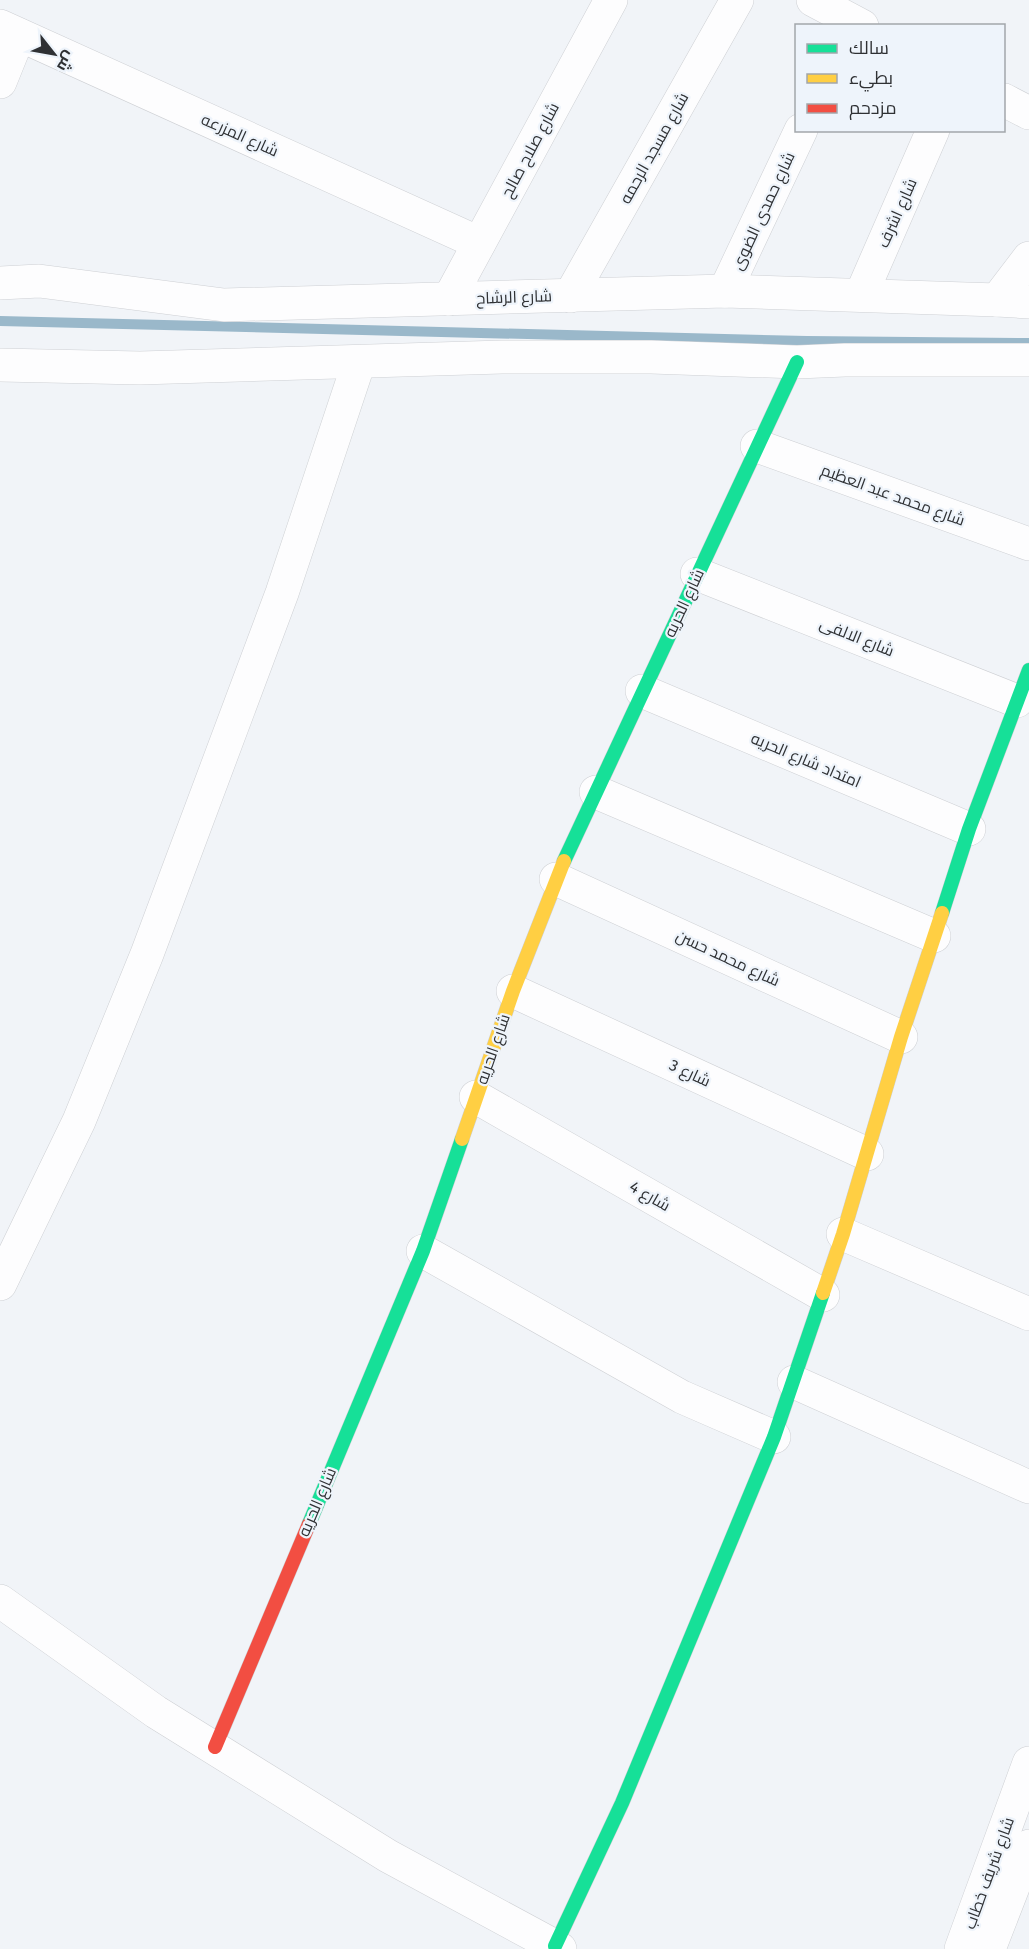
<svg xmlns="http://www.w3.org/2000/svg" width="1029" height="1949" viewBox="0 0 1029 1949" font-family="'Fira Sans',Cairo,sans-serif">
	<rect width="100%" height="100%" fill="#f1f4f8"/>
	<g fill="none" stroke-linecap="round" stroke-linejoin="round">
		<polyline stroke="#9ab8ca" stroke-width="10" points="0,321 807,341 1029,343"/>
		<defs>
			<g id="street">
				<polyline points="813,0 862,26"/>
				<polyline points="0,26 479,243"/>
				<polyline points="0,82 19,35"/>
				<polyline points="1004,100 1029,113"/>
				<polyline points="0,283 39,281 224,305 725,291 997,300 1029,302"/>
				<polyline points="725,291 801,130"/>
				<polyline points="861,295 933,130"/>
				<polyline points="570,296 737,0"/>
				<polyline points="449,299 611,0"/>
				<polyline points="997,300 1029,258"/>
				<polyline points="0,365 140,368 502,357 651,357 797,362 845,360 1029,360"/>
				<polyline points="757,446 1029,544"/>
				<polyline points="697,574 1017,701"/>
				<polyline points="642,691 969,829"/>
				<polyline points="596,792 934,936"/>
				<polyline points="556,879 901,1037"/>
				<polyline points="513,991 867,1154"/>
				<polyline points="476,1097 823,1295"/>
				<polyline points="843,1234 1029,1314"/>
				<polyline points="423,1251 682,1397 774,1437"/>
				<polyline points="0,1284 79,1121 147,954 282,593 359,362"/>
				<polyline points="794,1382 1029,1487"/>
				<polyline points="0,1601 156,1712 388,1856 560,1949"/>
				<polyline points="961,1949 1029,1763"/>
				<polyline points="989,1949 1029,1846"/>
			</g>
			<g id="fast">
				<polyline points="564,861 797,362"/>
				<polyline points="942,913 969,829 1029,670"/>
				<polyline points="309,1524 423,1251 462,1139"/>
				<polyline points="555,1946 622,1803 774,1437 823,1293"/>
			</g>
			<g id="slow">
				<polyline points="462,1139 513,991 564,861"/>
				<polyline points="823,1293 843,1234 901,1037 942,913"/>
			</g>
			<polyline id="jam" points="215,1747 309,1524"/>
		</defs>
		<use href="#street" stroke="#ced0d4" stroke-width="34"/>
		<use href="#fast" stroke="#ced0d4" stroke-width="15"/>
		<use href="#slow" stroke="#ced0d4" stroke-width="15"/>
		<use href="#jam" stroke="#ced0d4" stroke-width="15"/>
		<use href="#street" stroke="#fdfdfe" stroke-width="33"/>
		<use href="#fast" stroke="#16e098" stroke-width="14"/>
		<use href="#slow" stroke="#ffcf43" stroke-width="14"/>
		<use href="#jam" stroke="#f24e42" stroke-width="14"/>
	</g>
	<g text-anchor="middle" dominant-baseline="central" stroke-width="4.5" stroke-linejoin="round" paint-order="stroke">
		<g font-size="16" fill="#2f3134" stroke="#eef4fb">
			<text transform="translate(240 135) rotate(24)">شارع المزرعه</text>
			<text transform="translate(654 148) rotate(-61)">شارع مسجد الرحمه</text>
			<text transform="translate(530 150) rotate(-62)">شارع صلاح صالح</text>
			<text transform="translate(763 211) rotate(-65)">شارع حمدى الضوى</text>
			<text transform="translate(897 213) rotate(-66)">شارع اشرف</text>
			<text transform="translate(514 297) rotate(-2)">شارع الرشاح</text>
			<text transform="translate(893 495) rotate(20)">شارع محمد عبد العظيم</text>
			<text transform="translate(684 603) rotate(-65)">شارع الحريه</text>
			<text transform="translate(857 637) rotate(22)">شارع الالفى</text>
			<text transform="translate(806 760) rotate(23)">امتداد شارع الحريه</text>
			<text transform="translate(728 958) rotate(25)">شارع محمد حسن</text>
			<text transform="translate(493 1049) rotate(-71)">شارع الحريه</text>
			<text transform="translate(690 1073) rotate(25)">شارع 3</text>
			<text transform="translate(650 1196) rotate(30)">شارع 4</text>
			<text transform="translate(317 1502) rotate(-67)">شارع الحريه</text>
			<text transform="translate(989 1873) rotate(-70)">شارع شريف خطاب</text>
		</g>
	</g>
	<rect x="795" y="24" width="210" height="108" fill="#eef4fb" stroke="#a2a6ab" stroke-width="1.5"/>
	<rect x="807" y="44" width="30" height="9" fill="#16e098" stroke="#a2a6ab" stroke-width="1.5"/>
	<text x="849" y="54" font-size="18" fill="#2f3134">سالك</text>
	<rect x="807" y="74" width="30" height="9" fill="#ffcf43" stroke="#a2a6ab" stroke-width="1.5"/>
	<text x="849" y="84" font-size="18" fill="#2f3134">بطيء</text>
	<rect x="807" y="104" width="30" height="9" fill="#f24e42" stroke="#a2a6ab" stroke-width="1.5"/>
	<text x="849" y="114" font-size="18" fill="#2f3134">مزدحم</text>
	<g transform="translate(54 54) rotate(121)" stroke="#eef4fb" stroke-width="4.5" paint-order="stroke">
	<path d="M0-4.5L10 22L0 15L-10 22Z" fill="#2f3134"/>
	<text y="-9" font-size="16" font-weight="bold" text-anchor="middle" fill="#2f3134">ش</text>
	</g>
</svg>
